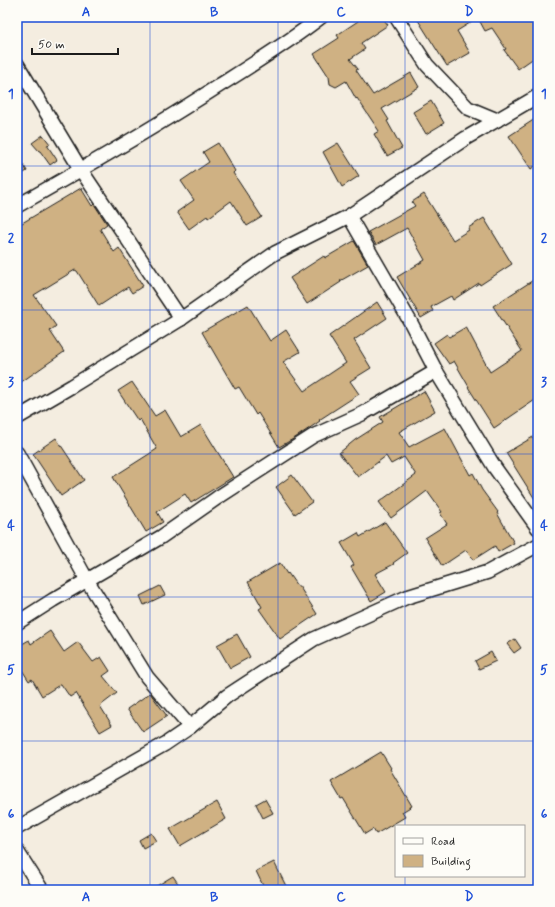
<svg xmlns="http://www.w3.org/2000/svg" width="555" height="907" viewBox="0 0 555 907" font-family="Mynerve,sans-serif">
	<rect width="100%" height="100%" fill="#f4ede0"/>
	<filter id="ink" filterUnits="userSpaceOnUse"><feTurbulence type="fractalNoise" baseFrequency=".025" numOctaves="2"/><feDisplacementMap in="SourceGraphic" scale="8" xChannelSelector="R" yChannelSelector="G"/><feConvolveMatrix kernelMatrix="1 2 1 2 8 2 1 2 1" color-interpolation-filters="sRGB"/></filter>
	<g filter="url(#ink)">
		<g fill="#cfb183" stroke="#1c1c1c">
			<polygon points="356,17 382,17 388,25 361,43 365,49 350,59 358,69 356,70 373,95 411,73 419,87 382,109 389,120 387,121 402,148 387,156 374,134 379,131 357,98 356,99 346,81 336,87 330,84 329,77 314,54 339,38 337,35 358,21"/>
			<polygon points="416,17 538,17 538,55 518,69 504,50 506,49 492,28 485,31 478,18 457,31 470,53 447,66"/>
			<polygon points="431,101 444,123 426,134 413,112"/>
			<polygon points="538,117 538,164 531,169 509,136"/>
			<polygon points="43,135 50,144 47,145 57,160 50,165 40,151 39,151 32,143"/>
			<polygon points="218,143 235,171 233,173 262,217 247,226 231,201 208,218 207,216 189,229 177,212 194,200 181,181 209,162 203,152"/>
			<polygon points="338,143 359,176 342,187 323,152"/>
			<polygon points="17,154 27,171 17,177"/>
			<polygon points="81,188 92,206 94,204 107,224 100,229 114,252 119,248 143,286 132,293 128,287 99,306 77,271 75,270 34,295 56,326 50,331 64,352 17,385 17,226"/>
			<polygon points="424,194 453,240 469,230 468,228 484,218 512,264 480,285 479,283 453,300 451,296 431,307 433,311 421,318 397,277 425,260 407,228 376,245 368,232 415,206 412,202"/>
			<polygon points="354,241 368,265 340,281 341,282 307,304 290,278 324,256 325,258"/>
			<polygon points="538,277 538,398 494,428 468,387 469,387 454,361 449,364 434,343 447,334 449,337 466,327 490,372 522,351 493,306"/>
			<polygon points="377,302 387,318 354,340 371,368 350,381 359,394 319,420 320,421 295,438 279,447 258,413 256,415 239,387 235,389 202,332 248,305 270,341 286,330 300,352 283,362 304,391 346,363 329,336"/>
			<polygon points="132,382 155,416 165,410 181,437 201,425 233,477 191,503 185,494 157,512 163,522 146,532 113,477 157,449 140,419 138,421 118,391"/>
			<polygon points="424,391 435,411 399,432 409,447 445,428 470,475 473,473 482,490 498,512 497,513 514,543 498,552 495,546 473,560 466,550 442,566 425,538 447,524 440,513 442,512 427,491 391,518 379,502 416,475 404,457 391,464 386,456 358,477 339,453 355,440 383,422 380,417"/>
			<polygon points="538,434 538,504 506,453"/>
			<polygon points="56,438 84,480 61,496 33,454"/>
			<polygon points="292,475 312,502 295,514 276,487"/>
			<polygon points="385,522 407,553 393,563 394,564 375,574 386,592 371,601 351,567 354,565 341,543 358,533 360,537"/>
			<polygon points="280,563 287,574 288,573 297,586 299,586 317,614 280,639 259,609 262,607 248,582"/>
			<polygon points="160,586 165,595 144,605 140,596"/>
			<polygon points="50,631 64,652 78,642 93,662 101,657 110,671 103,676 117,693 100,706 112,725 100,732 76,693 70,697 61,684 42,696 32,679 29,681 17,662 17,647 29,640 31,644"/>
			<polygon points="237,634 250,657 230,668 217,645"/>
			<polygon points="515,639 521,648 514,653 507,644"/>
			<polygon points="491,652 496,661 479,669 475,661"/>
			<polygon points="150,693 167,716 143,732 127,709"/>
			<polygon points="381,752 391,768 390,769 412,806 402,812 405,817 376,834 373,829 365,834 343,798 341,799 331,782"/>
			<polygon points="265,799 273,813 263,818 256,804"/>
			<polygon points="217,802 226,819 180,846 170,829"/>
			<polygon points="151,833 156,841 143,848 139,840"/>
			<polygon points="274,862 288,890 265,890 256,871"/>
			<polygon points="173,876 179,885 171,890 150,890"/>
		</g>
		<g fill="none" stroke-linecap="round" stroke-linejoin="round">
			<defs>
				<g id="street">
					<polyline points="396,17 427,65 468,108 497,120"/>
					<polyline points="17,64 81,170 181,319"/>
					<path d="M17 206C86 167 154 128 220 85 255 63 289 42 321 17"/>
					<polyline points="349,216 411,323 436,371 495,468 538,528"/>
					<polyline points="17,418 72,386 181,319 275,253 349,216 466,138 538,96"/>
					<polyline points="17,453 87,580 147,677 190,727"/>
					<polyline points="17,623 53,600 161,537 217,498 313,436 362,414 436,371"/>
					<polyline points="17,828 165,744 190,727 227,696 314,639 407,597 488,572 538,545"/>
					<polyline points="17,851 42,890"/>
				</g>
			</defs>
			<use href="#street" stroke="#1c1c1c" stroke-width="16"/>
			<use href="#street" stroke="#fdfcf7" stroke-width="13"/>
		</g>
	</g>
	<path fill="none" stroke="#1d4ed8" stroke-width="1" stroke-opacity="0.55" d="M150 17V890M278 17V890M405 17V826M17 166H538M17 310H538M17 454H538M17 597H538M17 741H538M405 876V890"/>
	<rect width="555" height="907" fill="none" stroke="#fdfcf7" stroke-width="44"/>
	<rect x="395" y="825" width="130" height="52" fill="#fdfcf7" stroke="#a3a29f"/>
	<rect x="403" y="838" width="20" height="6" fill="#fdfcf7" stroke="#a3a29f"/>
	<text x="431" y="845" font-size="12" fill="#1c1c1c">Road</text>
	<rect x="403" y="855" width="20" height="12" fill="#cfb183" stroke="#a3a29f"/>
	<text x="431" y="865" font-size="12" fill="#1c1c1c">Building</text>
	<path d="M32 48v6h86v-6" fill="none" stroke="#1c1c1c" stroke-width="2"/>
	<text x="38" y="48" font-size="12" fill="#1c1c1c" stroke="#fdfcf7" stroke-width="3" paint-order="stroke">50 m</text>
	<rect x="22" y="22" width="511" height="863" fill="none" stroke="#1d4ed8" stroke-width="1.5"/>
	<g font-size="13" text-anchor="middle" font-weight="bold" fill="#1d4ed8">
		<text x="86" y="16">A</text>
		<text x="214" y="16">B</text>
		<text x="341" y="16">C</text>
		<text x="469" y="16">D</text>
		<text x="11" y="98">1</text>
		<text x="544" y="98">1</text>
		<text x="11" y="242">2</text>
		<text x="544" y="242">2</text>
		<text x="11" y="386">3</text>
		<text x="544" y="386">3</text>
		<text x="11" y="530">4</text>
		<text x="544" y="530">4</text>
		<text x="11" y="674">5</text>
		<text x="544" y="674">5</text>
		<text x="11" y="818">6</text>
		<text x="544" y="818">6</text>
		<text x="86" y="901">A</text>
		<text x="214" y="901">B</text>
		<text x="341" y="901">C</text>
		<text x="469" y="901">D</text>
	</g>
</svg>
